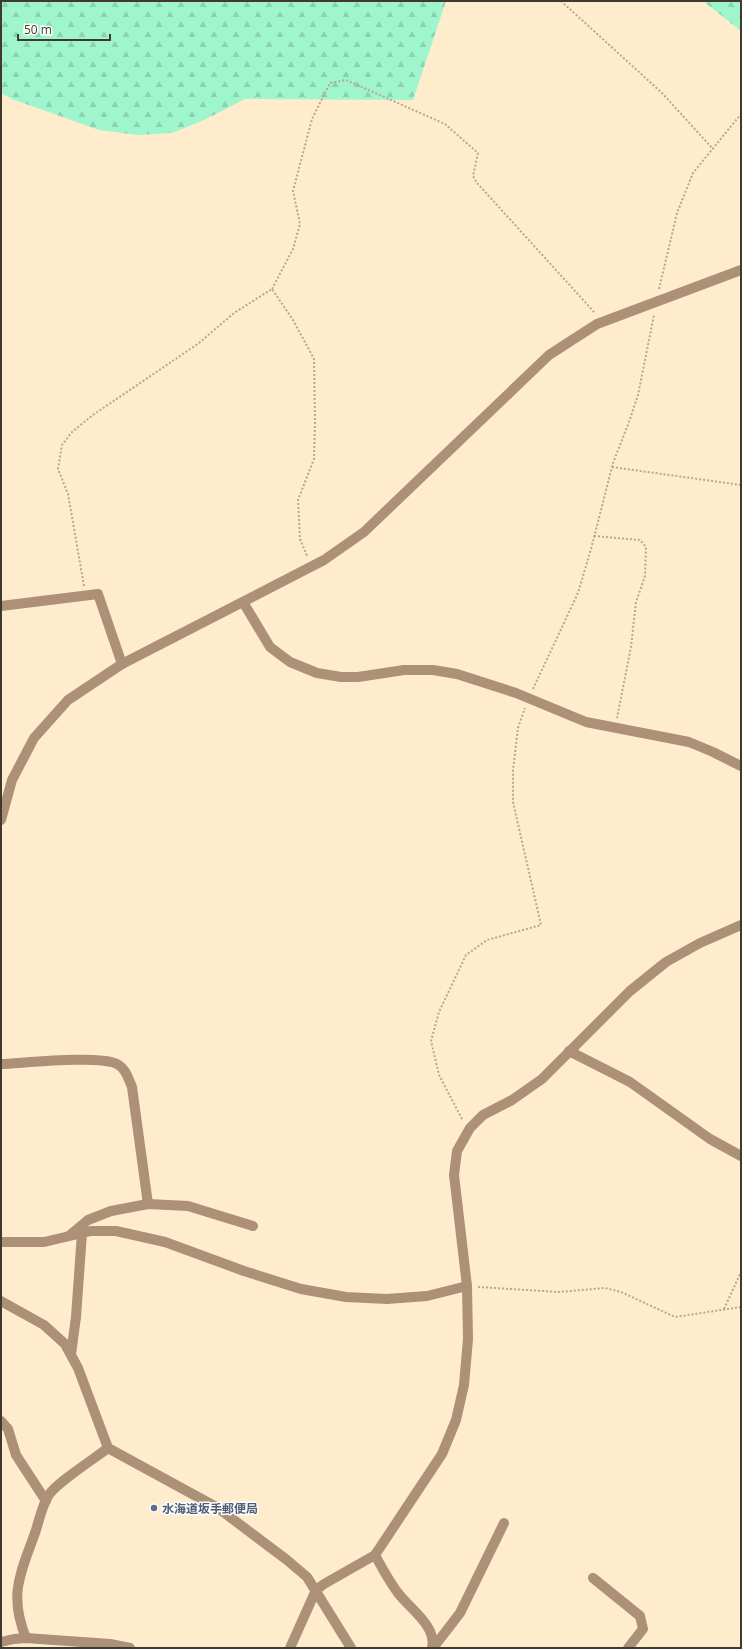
<svg xmlns="http://www.w3.org/2000/svg" width="742" height="1649" viewBox="0 0 742 1649" font-family="'Open Sans','Noto Sans JP',sans-serif">
	<defs>
		<pattern id="forest-firs" width="22" height="20" patternUnits="userSpaceOnUse"><rect width="22" height="20" fill="#9ff5cc"/><path d="M5 1l3.5 6h-7zM16 11l3.5 6h-7z" fill="#8ad3b0"/></pattern>
	</defs>
	<rect width="100%" height="100%" fill="#feeccd"/>
	<g fill="url(#forest-firs)">
		<polygon points="1,1 446,1 413,100 245,99 204,120 172,133 138,135 99,130 12,99 1,93"/>
		<polygon points="703,1 741,1 741,31"/>
	</g>
	<g fill="none" stroke-linecap="round" stroke-linejoin="round">
		<g stroke="#b6a890" stroke-width="2" stroke-dasharray="2 2" stroke-linecap="butt">
			<polyline points="561,1 662,93 713,149"/>
			<polyline points="272,289 293,249 300,224 293,191 312,119 330,83 346,80 445,124 478,153 473,176 477,183 595,313"/>
			<polyline points="659,289 677,213 693,173 741,114"/>
			<polyline points="612,467 741,485"/>
			<polyline points="594,536 640,540 646,547 645,576 636,602 631,647 617,718"/>
			<polyline points="84,586 68,494 58,469 62,445 72,432 93,415 199,343 234,313 272,289 293,320 314,359 315,421 314,459 298,500 300,539 307,556"/>
			<polyline points="533,689 578,593 591,549 613,463 629,422 638,395 654,315"/>
			<polyline points="462,1119 439,1075 431,1041 439,1012 466,955 487,940 541,925 513,802 513,770 518,728 525,708"/>
			<polyline points="478,1287 559,1292 605,1288 621,1292 675,1317 741,1307"/>
			<polyline points="724,1309 741,1272"/>
		</g>
		<g stroke="#ac9078" stroke-width="10">
			<polyline points="243,602 270,647 290,662 317,673 341,677 358,677 404,670 433,670 457,674 516,693 586,722 689,742 713,752 741,766"/>
			<polyline points="1,606 98,594 122,664"/>
			<polyline points="1,820 12,780 34,738 68,700 122,664 324,560 364,532 549,355 597,324 741,270"/>
			<polyline points="569,1051 630,1082 710,1139 741,1156"/>
			<path d="M1 1064C25 1063 99 1055 117 1064 126 1069 128 1078 132 1087L148 1204"/>
			<polyline points="70,1235 88,1220 111,1211 148,1204 188,1206 253,1226"/>
			<polyline points="1,1242 44,1242 91,1231 116,1231 165,1242 244,1271 301,1289 346,1297 387,1299 427,1296 467,1286"/>
			<polyline points="1,1301 44,1325 65,1344 78,1368 108,1448 218,1508 287,1560 307,1577 351,1648"/>
			<polyline points="71,1354 76,1317 82,1233"/>
			<polyline points="1,1421 8,1429 16,1455 46,1501"/>
			<path d="M375 1555C382 1568 389 1581 398 1593 410 1609 437 1626 432 1648"/>
			<polyline points="593,1578 640,1616 643,1629 628,1648"/>
			<path d="M26 1638C8 1593 21 1573 36 1530 39 1520 43 1504 48 1496 56 1483 94 1459 108 1448"/>
			<polyline points="1,1642 14,1639 26,1638 110,1644 130,1648"/>
			<polyline points="290,1648 316,1590 324,1584 375,1555 442,1454 456,1420 464,1385 468,1339 467,1286 454,1175 457,1151 470,1128 483,1115 512,1100 542,1079 630,991 666,962 700,943 741,925"/>
			<polyline points="433,1648 460,1613 504,1523"/>
		</g>
	</g>
	<circle fill="#5c6f8a" stroke="#fff" stroke-width="1.5" cx="154" cy="1508" r="4"/>
	<g text-anchor="middle" dominant-baseline="central" stroke-width="3" stroke-linejoin="round" paint-order="stroke">
		<g font-size="12" font-weight="bold" fill="#4e5e75" stroke="#fff" text-anchor="start">
			<text x="162" y="1508">水海道坂手郵便局</text>
		</g>
	</g>
	<rect width="742" height="1649" fill="none" stroke="#40392d" stroke-width="4"/>
	<path d="M18 34v6h92v-6" fill="none" stroke="#40392d" stroke-width="2"/>
	<text x="24" y="34" font-size="12" fill="#40392d" stroke="#ffffff" stroke-width="3" paint-order="stroke">50 m</text>
</svg>
